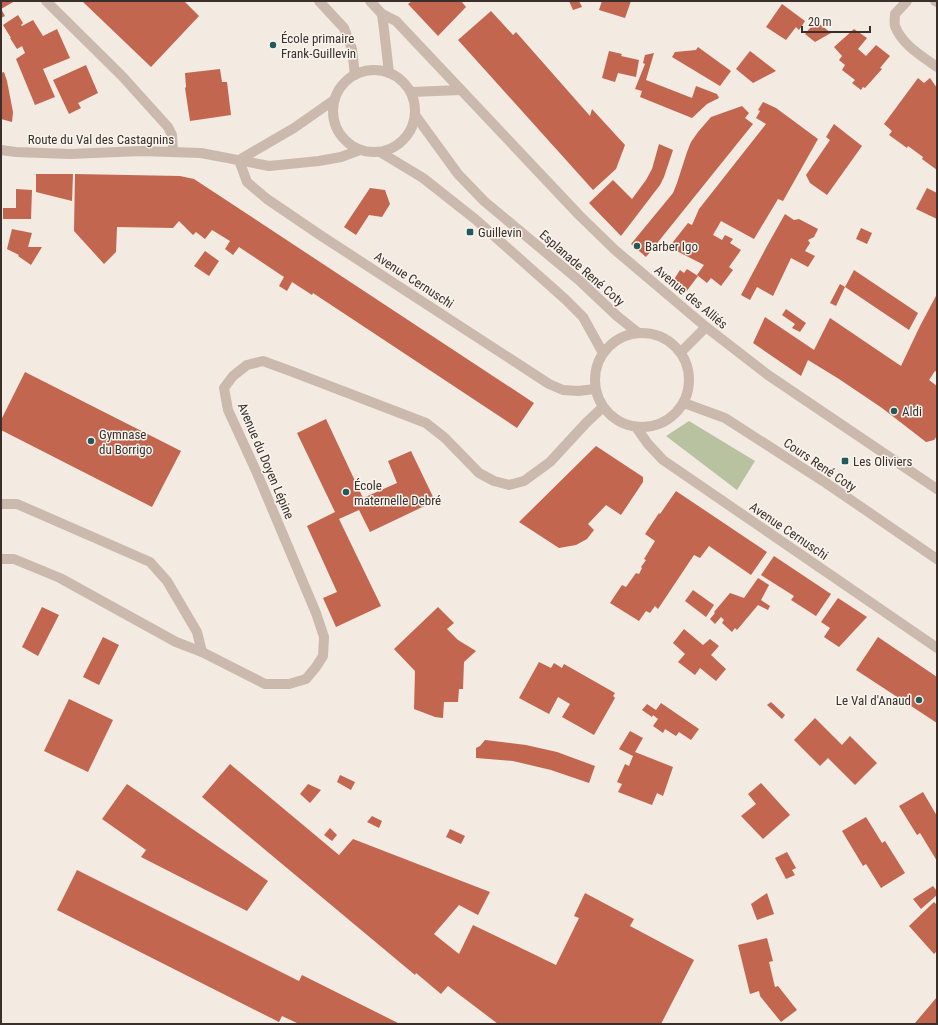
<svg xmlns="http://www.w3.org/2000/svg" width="938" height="1025" viewBox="0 0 938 1025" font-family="'Roboto Condensed',sans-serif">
	<rect width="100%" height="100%" fill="#f3eae1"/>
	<polygon fill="#b8c2a1" points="689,421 755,461 737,490 666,436"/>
	<g fill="#c26650">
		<polygon points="1,1 15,1 1,9 5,16 1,18"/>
		<polygon points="82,1 184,1 199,16 151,67"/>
		<polygon points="412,1 461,1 466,7 438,36 408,4"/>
		<polygon points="569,1 579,1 582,7 573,10"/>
		<polygon points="602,1 631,1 625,18 599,10"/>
		<polygon points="782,4 805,21 799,30 796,27 786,40 766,27"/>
		<polygon points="491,11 513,35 516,32 590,116 592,109 625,145 616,169 593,190 458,40"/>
		<polygon points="18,15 23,23 21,25 22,26 33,20 43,36 57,29 70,58 43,69 55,97 35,105 16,59 25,53 22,46 17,49 10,38 11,38 3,25"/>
		<polygon points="816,21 831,33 815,42 805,34"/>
		<polygon points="854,29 867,38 858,49 866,56 876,45 890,56 880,68 882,69 865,88 863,87 861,90 852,83 855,80 842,70 845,65 839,60 842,56 834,47"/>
		<polygon points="698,47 731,71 720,86 672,57 675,52 696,50"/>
		<polygon points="609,51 622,54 621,56 639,60 636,77 618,73 615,82 602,78"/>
		<polygon points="750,51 776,71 753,83 736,69"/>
		<polygon points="654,53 646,80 692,98 696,86 717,94 719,98 707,104 692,118 640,97 642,91 635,89 645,64 643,63 645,55"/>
		<polygon points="86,65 98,93 78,103 81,108 69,114 53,80"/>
		<polygon points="220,69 222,82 227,82 231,115 190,121 185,88 186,87 185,73"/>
		<polygon points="4,72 7,81 13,112 12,122 1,119 1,73"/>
		<polygon points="918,78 924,83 930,78 937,88 937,170 922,159 923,157 908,146 907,148 889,135 892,131 884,124"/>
		<polygon points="763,102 776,108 818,139 783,201 778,199 754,239 721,221 713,235 722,240 725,235 733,239 730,243 741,250 729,267 733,270 721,286 711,278 707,283 697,275 704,265 669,247 688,223 692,225 699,209 766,124 756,118 760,111 758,110"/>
		<polygon points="742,106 749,113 745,118 753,124 646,257 631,244 673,193 677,183 687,152 691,142 698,132 711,117"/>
		<polygon points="834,124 862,146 827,195 810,183 806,175 830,140 826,137"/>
		<polygon points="659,144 673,150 664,177 660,185 621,236 589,203 613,180 632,199 646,180 652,169"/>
		<polygon points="36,174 73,174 72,201 36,192"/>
		<polygon points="75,174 180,176 194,179 534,403 517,428 313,293 312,295 292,282 287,291 279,286 284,277 239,247 233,255 225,249 230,241 212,230 205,239 196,232 193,235 179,221 173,228 117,227 116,252 104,264 74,231"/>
		<polygon points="370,188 385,190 390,204 382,217 369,215 356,235 344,227"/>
		<polygon points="927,188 937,193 937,219 916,209"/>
		<polygon points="16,189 32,190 31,219 3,219 3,208 16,208"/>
		<polygon points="785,214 794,220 799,219 818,229 814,237 808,240 810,243 805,251 815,256 808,267 791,258 773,296 757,287 750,300 741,295 767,246"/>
		<polygon points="861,228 872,233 867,244 856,239"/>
		<polygon points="12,229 32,233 28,247 42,247 31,265 18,256 19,255 7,249"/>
		<polygon points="205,251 219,261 209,276 194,266"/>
		<polygon points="687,269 698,276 686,292 673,281 680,270 684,273"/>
		<polygon points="854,270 918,313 909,330 845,287 836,306 830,303 840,284 845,287"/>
		<polygon points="937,294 937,372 935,371 929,380 937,386 937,436 934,440 926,442 882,408 839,379 808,360 801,376 753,343 765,317 814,350 830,318 901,366 920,326"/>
		<polygon points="786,309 806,323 800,332 792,328 795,324 782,315"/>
		<polygon points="25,372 181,451 152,507 1,430 1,420"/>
		<polygon points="326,419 363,498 397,483 388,461 411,451 435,501 370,532 359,510 339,519 381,606 336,627 323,598 337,592 307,526 335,512 297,433"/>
		<polygon points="596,446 643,477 643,482 621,515 606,505 588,524 594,530 587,539 576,545 559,548 519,522"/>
		<polygon points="676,491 767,552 751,575 709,546 700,558 694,555 658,609 655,606 650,613 646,611 639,621 610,603 622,585 626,587 636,573 639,574 642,568 641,567 646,560 644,559 655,541 645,534 659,513 660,514"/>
		<polygon points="774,556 831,594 816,616 791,600 794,596 761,575"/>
		<polygon points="758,578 769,585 761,600 770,606 768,610 758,605 737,630 735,628 732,632 722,623 724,620 721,617 715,624 710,619 715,613 714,612 730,593 744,598"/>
		<polygon points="693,590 714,605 706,617 685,601"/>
		<polygon points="838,598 867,617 839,647 824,637 830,628 821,622"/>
		<polygon points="42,607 59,615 38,656 22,647"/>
		<polygon points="438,607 454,623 447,629 458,640 476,651 464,662 463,689 459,689 458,702 444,702 443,718 435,717 414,709 415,671 394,649"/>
		<polygon points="684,629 703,645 710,639 719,646 711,655 726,669 716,681 700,668 695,675 678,662 685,654 673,643"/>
		<polygon points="103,637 119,645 99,685 83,677"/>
		<polygon points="878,637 937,677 937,723 856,670"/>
		<polygon points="539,662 551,668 554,663 562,668 564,664 615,693 613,696 615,698 594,735 562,717 570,704 558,697 549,714 519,698"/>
		<polygon points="69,699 113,720 88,772 44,751"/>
		<polygon points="771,702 785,715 782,719 767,705"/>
		<polygon points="661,703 699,729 691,740 679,732 676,736 665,729 663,733 653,726 658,719 653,715 652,717 642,710 647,704 656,710"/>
		<polygon points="815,718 842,745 850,736 877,763 855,785 828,758 820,766 794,740"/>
		<polygon points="630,731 643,738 635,752 673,767 663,796 657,793 652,805 618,792 622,784 617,782 625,764 629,766 633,756 619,749"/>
		<polygon points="485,740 526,745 557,752 595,766 589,783 551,770 513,761 476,758 476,748 480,746"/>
		<polygon points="230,764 339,855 353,839 490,892 478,915 459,905 434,934 459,954 473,925 556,965 579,918 574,916 585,893 634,919 630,926 694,960 661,1024 498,1024 448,986 441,994 416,973 415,975 202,797"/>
		<polygon points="340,775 355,782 351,790 337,782"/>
		<polygon points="761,783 790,815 763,839 741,816 756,804 748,794"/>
		<polygon points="127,784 268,881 247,911 141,857 146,850 102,819"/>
		<polygon points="308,784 321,790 310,803 300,794"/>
		<polygon points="923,792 937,816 937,861 920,833 917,835 899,806"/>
		<polygon points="372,816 382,821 379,828 367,822"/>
		<polygon points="866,817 882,843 885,841 905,873 881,888 866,864 863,866 842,831"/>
		<polygon points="330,828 337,835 332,841 324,835"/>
		<polygon points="450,829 465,836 461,844 446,837"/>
		<polygon points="787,852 796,868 792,870 795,875 786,879 775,858"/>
		<polygon points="77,870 299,981 302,975 400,1024 299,1024 282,1016 279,1022 57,910"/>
		<polygon points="933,886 937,891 937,895 921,909 913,899"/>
		<polygon points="767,893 774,914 757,920 751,904"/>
		<polygon points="934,902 937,905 937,951 934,954 909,926"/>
		<polygon points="767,938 773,961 769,962 775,987 778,986 797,1010 781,1022 760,996 759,991 750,994 738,945"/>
		<polygon points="937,997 937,1024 914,1024 915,1023"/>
	</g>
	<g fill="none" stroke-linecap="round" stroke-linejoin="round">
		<g stroke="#cbb9ad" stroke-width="10">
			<polyline points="46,1 122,76 168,127 172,135 173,152"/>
			<polyline points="319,1 344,28 352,49 355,75"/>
			<polyline points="370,1 382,14 396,21 580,216 615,250 706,327 768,375 937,489"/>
			<path d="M907 1 895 14C895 18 894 22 895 26 902 45 922 56 937 67"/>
			<polyline points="935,1 937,2"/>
			<polyline points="382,14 385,38 389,73"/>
			<circle cx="374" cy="111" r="41"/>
			<polyline points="411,92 461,90"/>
			<polyline points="415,115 458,174 484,201 581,282 617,316 637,332"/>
			<polyline points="1,150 16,152 70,154 141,151 201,153 269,166 319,161 341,157 360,150"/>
			<polyline points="380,152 423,178 475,219 565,299 583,317 603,353"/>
			<polyline points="239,160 247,182 267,199 320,235 549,384 563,390 578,391 595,389"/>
			<polyline points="239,160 294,128 334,100"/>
			<circle cx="642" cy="380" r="47"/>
			<polyline points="681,352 706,327"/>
			<polyline points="684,403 725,418 826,483 937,559"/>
			<polyline points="636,427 648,444 663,460 937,648"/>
			<polyline points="1,504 17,504 150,562 167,581 197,632 202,652"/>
			<polyline points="1,559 14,559 60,578 176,642 202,652 265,684 289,684 306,679 316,667 323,656 324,637 316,613 257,473 228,410 224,388 233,376 247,365 263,361 293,372 426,423 445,438 479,473 494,481 509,485 524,481 550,462 586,423 603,407"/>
		</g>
	</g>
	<g fill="#22595a" stroke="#faf4ee" stroke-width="1.5">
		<circle cx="273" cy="45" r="4"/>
		<rect x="466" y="228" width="8" height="8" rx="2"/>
		<circle cx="637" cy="246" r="4"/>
		<circle cx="894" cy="411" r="4"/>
		<circle cx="91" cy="441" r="4"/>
		<rect x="841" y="457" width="8" height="8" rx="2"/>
		<circle cx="346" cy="492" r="4"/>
		<circle cx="919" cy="700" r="4"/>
	</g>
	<g text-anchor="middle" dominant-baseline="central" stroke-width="3" stroke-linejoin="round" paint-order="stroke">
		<g font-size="13" fill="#3a2f2b" stroke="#faf4ee" text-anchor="start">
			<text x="281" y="38">École primaire<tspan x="281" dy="15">Frank-Guillevin</tspan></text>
			<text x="478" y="232">Guillevin</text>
			<text x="645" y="246">Barber Igo</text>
			<text x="902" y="411">Aldi</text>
			<text x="99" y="434">Gymnase<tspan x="99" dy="15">du Borrigo</tspan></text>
			<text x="853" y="461">Les Oliviers</text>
			<text x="354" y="485">École<tspan x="354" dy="15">maternelle Debré</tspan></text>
			<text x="911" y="700" text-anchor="end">Le Val d'Anaud</text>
		</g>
		<g font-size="13" fill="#3a2f2b" stroke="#faf4ee">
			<text x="101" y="139">Route du Val des Castagnins</text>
			<text transform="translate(582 268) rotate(41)">Esplanade René Coty</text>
			<text transform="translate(414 280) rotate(33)">Avenue Cernuschi</text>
			<text transform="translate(691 297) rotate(40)">Avenue des Alliés</text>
			<text transform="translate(266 461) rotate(67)">Avenue du Doyen Lépine</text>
			<text transform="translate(820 465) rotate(34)">Cours René Coty</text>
			<text transform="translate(789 531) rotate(34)">Avenue Cernuschi</text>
		</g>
	</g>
	<rect width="938" height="1025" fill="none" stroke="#3a2f2b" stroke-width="4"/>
	<path d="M802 26v6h68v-6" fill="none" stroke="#3a2f2b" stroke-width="2"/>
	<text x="808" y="26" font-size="12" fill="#3a2f2b" stroke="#faf4ee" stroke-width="3" paint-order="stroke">20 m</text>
</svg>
